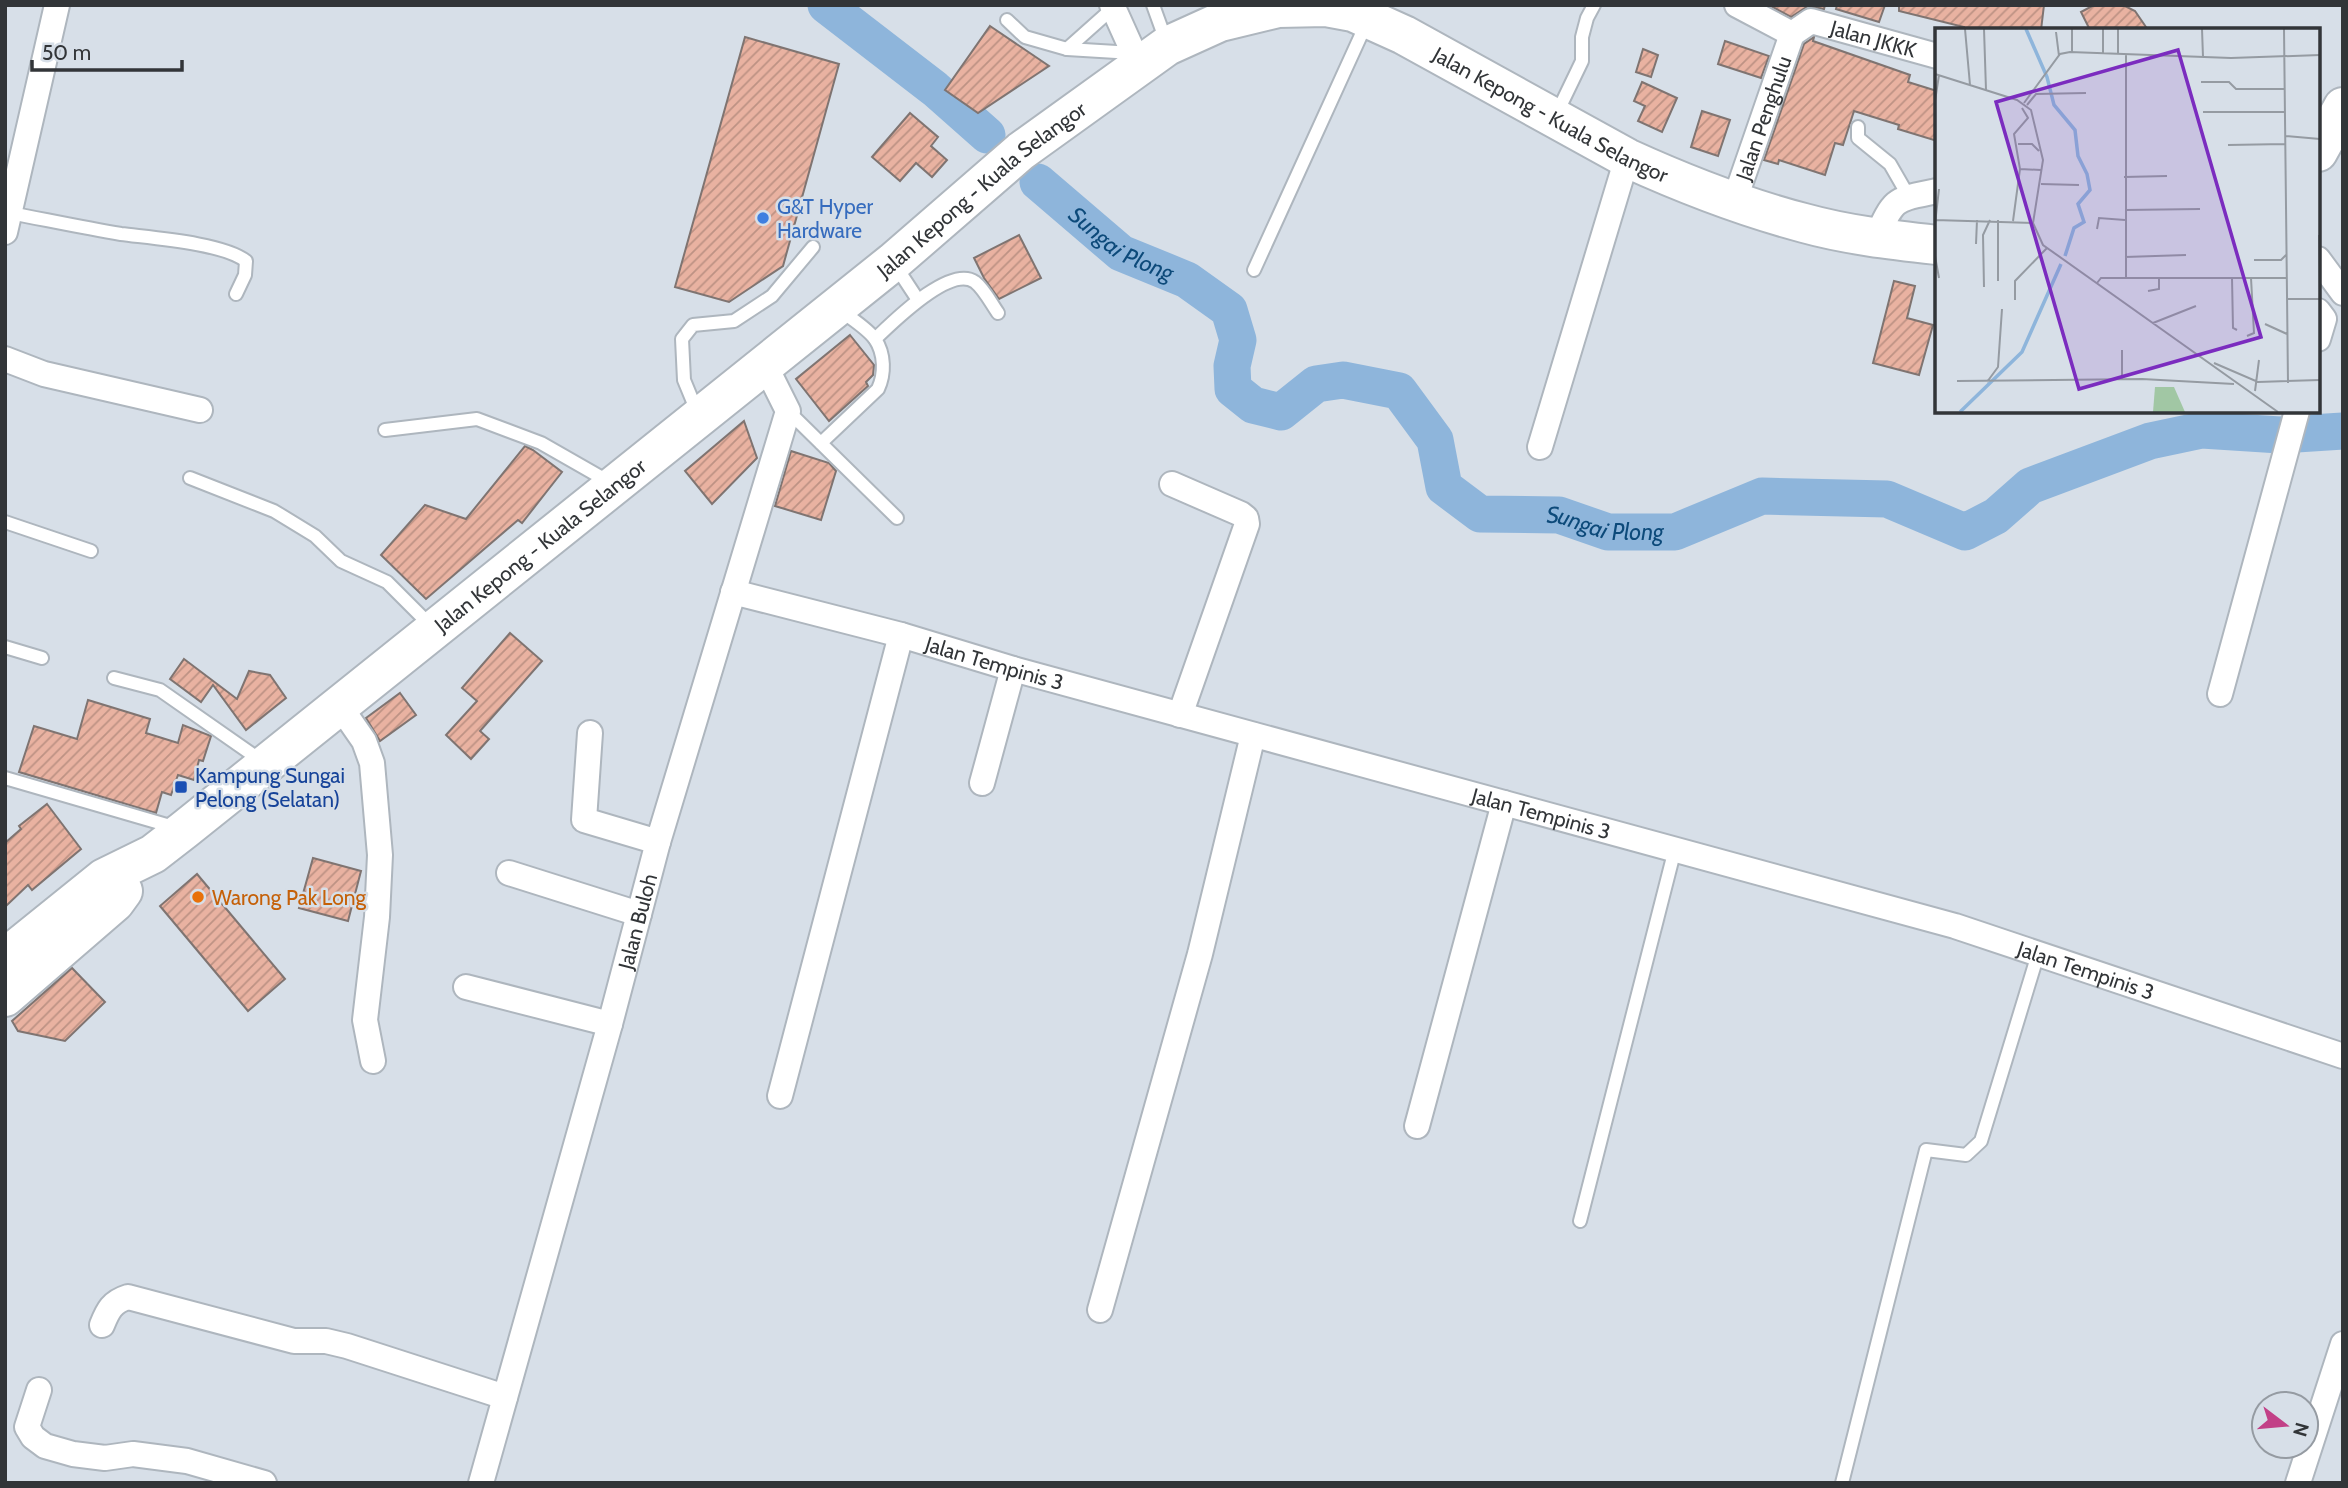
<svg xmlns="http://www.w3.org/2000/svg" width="2348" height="1488" viewBox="0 0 2348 1488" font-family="Cabin,sans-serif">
	<defs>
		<pattern id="building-hatch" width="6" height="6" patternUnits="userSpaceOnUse" patternTransform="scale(1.75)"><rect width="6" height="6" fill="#e9b2a1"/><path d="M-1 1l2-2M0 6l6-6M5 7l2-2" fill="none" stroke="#bd9284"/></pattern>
	</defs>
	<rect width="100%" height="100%" fill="#d7dfe8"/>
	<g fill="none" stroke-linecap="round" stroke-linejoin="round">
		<g stroke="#8eb5db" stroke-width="37">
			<polyline points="826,5 935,89 987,135"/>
			<path id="s1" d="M1038 182 1121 253 1187 280 1229 310 1238 340 1232 366 1233 389 1253 405 1281 412 1316 384 1343 380 1399 391 1435 440 1444 487 1480 514 1559 515 1608 532H1675L1762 496 1887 499 1965 532 1996 516 2030 486 2150 441 2202 430 2280 435 2343 431"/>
		</g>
	</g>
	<g fill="url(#building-hatch)" stroke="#7f7471" stroke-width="2">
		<polygon points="1769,5 1825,5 1824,9 1808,6 1791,17"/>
		<polygon points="1837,5 1885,5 1879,22 1836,9"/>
		<polygon points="1899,5 2044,5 2041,30 1964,30 1964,27 1899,11"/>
		<polygon points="2094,5 2123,5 2135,11 2148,30 2090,30 2081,12"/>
		<polygon points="990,26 1049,66 978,113 945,90"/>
		<polygon points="745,37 839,64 783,266 729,302 675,287"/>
		<polygon points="1814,37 1813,41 1910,75 1908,82 1937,91 1937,141 1898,129 1899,125 1854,111 1843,145 1835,143 1825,175 1779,160 1778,164 1764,160 1804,44"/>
		<polygon points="1725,41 1769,56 1761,78 1718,64"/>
		<polygon points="1643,49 1658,55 1651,77 1636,72"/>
		<polygon points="1642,82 1677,98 1662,132 1638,121 1645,106 1634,101"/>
		<polygon points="1702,111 1730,120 1718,156 1691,147"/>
		<polygon points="910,113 938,137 931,146 947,160 932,177 916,163 900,181 872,157"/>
		<polygon points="1019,235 1041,278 999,299 984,278 974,258"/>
		<polygon points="1894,281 1915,286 1907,318 1933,325 1919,375 1873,363"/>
		<polygon points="850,335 874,365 873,375 866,382 868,386 829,421 796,379"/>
		<polygon points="744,421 757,458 712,504 685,471"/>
		<polygon points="525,446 533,450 562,472 522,523 518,520 426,599 381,555 425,505 466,519"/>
		<polygon points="791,451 829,463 836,471 821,520 775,506"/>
		<polygon points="510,633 542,661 480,731 489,739 471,759 446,735 477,701 462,688"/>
		<polygon points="184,659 237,699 249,671 270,675 286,698 246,730 213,685 201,702 170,679"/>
		<polygon points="400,693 416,715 380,741 366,718"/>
		<polygon points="88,700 150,719 146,733 178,743 183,725 211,736 203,761 199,760 194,780 178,775 171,795 162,792 156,813 19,772 34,726 77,739"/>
		<polygon points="47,804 81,849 32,890 28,885 5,907 5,843 21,829 19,826"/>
		<polygon points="313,858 361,871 348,921 299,908"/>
		<polygon points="197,874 285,979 248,1011 160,906"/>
		<polygon points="72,968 105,1002 65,1041 18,1031 12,1021"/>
	</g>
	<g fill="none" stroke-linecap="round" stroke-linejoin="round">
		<defs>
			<g id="service">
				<polyline points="1153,5 1166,41"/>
				<polyline points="1007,20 1025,37 1067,49 1133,53"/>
				<polyline points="1067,49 1113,8"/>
				<polyline points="1556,115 1582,61 1582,37 1587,18 1594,5"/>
				<polyline points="1858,127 1858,138 1890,164 1909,197"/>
				<path d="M10 213C47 220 84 228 121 234 152 238 223 243 246 261L245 275 236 294"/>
				<polyline points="895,265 918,300"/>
				<polyline points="1254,270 1367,22"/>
				<path d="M875 339C892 323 950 264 975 282 984 289 991 303 998 313"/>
				<polyline points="788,411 897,518"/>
				<polyline points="698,414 684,380 682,339 693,325 734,321 772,296 813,247"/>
				<polyline points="385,430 477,419 541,443 611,483"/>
				<path d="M821 443 878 389C885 374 885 354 875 339 867 328 850 318 839 309"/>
				<polyline points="190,478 274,511 315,536 341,561 387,582 431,626"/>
				<polyline points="5,522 91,551"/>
				<polyline points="5,647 42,658"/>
				<polyline points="114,678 160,690 263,762"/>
				<polyline points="5,778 177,828"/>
				<polyline points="1580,1221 1675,849"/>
				<polyline points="1842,1483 1926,1150 1966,1155 1981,1141 2038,954"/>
			</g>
			<g id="minor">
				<polyline points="1112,5 1139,65"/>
				<path id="s2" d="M1737 5 1792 34 1811 21 1937 56"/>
				<path id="s3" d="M1734 202 1792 34"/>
				<polyline points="5,232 57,5"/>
				<path d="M1876 238C1895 197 1894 200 1937 191"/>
				<polyline points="2318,259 2343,293"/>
				<polyline points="2318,311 2324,319 2318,339"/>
				<polyline points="5,359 44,374 200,410"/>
				<polyline points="1540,447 1627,158"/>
				<polyline points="1172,484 1241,514 1246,518 1247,524 1180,715"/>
				<path id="s4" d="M733 592 901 635 1013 669 1955 926 2343 1056"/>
				<polyline points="2220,694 2297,411"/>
				<polyline points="339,705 364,741 372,763 380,855 377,917 365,1020 373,1061"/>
				<polyline points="590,733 584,820 658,842"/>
				<polyline points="982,783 1013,669"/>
				<polyline points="509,873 639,914"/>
				<polyline points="466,987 610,1024"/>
				<polyline points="780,1096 901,635"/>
				<polyline points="1417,1126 1504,803"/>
				<polyline points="1100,1310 1200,954 1253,735"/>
				<path d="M102 1325C108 1310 112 1302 128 1297L294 1341H326L347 1346 505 1397"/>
				<polyline points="39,1390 27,1427 33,1437 45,1446 73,1454 105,1458 133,1454 187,1461 264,1483"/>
				<path id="s5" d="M481 1483 610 1024 658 842 788 411 765 365"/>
				<polyline points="2298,1483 2343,1344"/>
			</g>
			<g id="trunk">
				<polyline points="2318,152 2343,107"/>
				<path id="s6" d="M5 958 104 878 153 854 184 830 893 262 1021 151 1167 46 1220 22 1278 8 1326 7 1353 12 1404 35 1627 158C1684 184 1743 207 1804 223 1847 235 1892 240 1937 245"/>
				<polyline points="5,997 115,902 123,891"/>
			</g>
		</defs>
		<use href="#service" stroke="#aeb6be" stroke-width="16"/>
		<use href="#minor" stroke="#aeb6be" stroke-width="28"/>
		<use href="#trunk" stroke="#aeb6be" stroke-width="42"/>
		<use href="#service" stroke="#fff" stroke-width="12"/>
		<use href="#minor" stroke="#fff" stroke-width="24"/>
		<use href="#trunk" stroke="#fff" stroke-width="38"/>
	</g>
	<circle fill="#3f7fe0" stroke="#d7dfe8" stroke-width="2.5" cx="763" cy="218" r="7"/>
	<rect fill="#1a4fb4" stroke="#d7dfe8" stroke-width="2.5" x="174" y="780" width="14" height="14" rx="3.5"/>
	<circle fill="#e8710a" stroke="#d7dfe8" stroke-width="2.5" cx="198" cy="897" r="7"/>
	<g text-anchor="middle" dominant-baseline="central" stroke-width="5" stroke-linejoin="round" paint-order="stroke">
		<g font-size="21" fill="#323538" stroke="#d7dfe8">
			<text stroke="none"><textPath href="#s2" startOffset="150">Jalan JKKK</textPath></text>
			<text stroke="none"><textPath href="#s6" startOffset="1895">Jalan Kepong - Kuala Selangor</textPath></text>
			<text stroke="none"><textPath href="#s3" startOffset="89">Jalan Penghulu</textPath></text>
			<text stroke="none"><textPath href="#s6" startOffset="1244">Jalan Kepong - Kuala Selangor</textPath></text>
			<text stroke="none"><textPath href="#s6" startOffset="677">Jalan Kepong - Kuala Selangor</textPath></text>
			<text stroke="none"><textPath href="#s4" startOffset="271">Jalan Tempinis 3</textPath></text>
			<text stroke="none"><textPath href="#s4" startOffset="838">Jalan Tempinis 3</textPath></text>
			<text stroke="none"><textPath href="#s5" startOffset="583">Jalan Buloh</textPath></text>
			<text stroke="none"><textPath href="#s4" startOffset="1405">Jalan Tempinis 3</textPath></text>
		</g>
		<g font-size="21" fill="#366cbe" stroke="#d7dfe8" text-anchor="start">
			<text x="777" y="206">G&amp;T Hyper<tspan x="777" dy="24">Hardware</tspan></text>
		</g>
		<g font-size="21" fill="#164399" stroke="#d7dfe8" text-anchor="start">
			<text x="195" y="775">Kampung Sungai<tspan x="195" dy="24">Pelong (Selatan)</tspan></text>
		</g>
		<g font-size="21" fill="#c56008" stroke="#d7dfe8" text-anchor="start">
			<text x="212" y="897">Warong Pak Long</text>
		</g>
		<g font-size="23" font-style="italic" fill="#0d4a7a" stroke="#d7dfe8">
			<text stroke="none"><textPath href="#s1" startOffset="105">Sungai Plong</textPath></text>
			<text stroke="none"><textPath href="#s1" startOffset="777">Sungai Plong</textPath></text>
		</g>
	</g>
	<g transform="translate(1935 28)">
		<rect width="385" height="385" fill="#d7dfe8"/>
		<path d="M220 359H239L250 384H218Z" fill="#a1c7a4"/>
		<path fill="none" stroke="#8eb5db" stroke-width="3.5" d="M91 1 112 49 119 77 140 102 143 128 152 146 155 162 143 176 149 194 139 200 130 228M25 384 87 324 126 236"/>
		<path fill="none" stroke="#959ba2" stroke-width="2" d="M30 1 35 57M49 1 51 62M183 1V25M267 1 268 29M349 1 353 355M121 4 124 28M137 24V1M168 25V1M0 46 82 72 96 82 108 132 98 195 108 217 343 384M266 54H294L301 61H349M0 73 4 47M89 75 125 26 135 24 296 30 385 27M92 77 101 66 151 65M268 84H349M350 108 385 111M83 116H97L104 123M293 117 350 116M85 141 106 142M189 149 232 148M106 156 144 157M190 182 265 181M0 192 98 195M78 193 85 141 79 106 93 90 87 80M0 196 4 161M162 201 164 190 190 192M384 207 385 263M41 216 42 192M0 228 4 250M190 229 251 227M319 232H346L351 227M297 250 298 300 302 302M191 251V26M63 253V192M162 255 166 250H351M49 259 48 207 55 192M213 263 224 261V251M352 271H385M80 272V253L112 220M385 284V307M218 295 261 278M330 296 352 306M312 308 319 305 316 250M187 322V352M279 335 323 354 385 352M22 353 207 351 299 356M52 354 63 339 67 281M320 363 324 332"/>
		<path fill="#7b2cbf" fill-opacity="0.15" stroke="#7b2cbf" stroke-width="3.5" d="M243 22 326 309 144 361 61 74Z"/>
		<rect width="385" height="385" fill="none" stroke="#323538" stroke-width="3.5"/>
	</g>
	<rect width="2348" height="1488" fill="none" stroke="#323538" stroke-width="14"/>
	<g transform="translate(2285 1425) rotate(106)"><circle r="33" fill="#d7dfe8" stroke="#959ba2" stroke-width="2"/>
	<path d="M0-5L12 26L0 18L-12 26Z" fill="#c24087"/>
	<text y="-10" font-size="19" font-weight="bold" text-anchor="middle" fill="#323538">N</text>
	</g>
	<path d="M32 60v10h150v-10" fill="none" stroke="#323538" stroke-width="3.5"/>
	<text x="42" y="60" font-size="21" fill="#323538" stroke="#d7dfe8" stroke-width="5" paint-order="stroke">50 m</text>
</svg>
